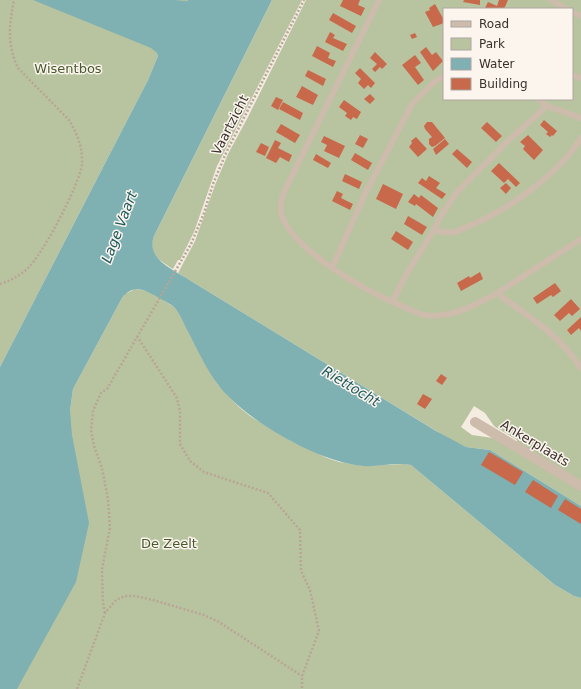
<svg xmlns="http://www.w3.org/2000/svg" width="581" height="689" viewBox="0 0 581 689" font-family="'DejaVu Sans',sans-serif">
	<rect width="100%" height="100%" fill="#f4ebe1"/>
	<g fill="#b8c4a0" fill-rule="evenodd">
		<polygon points="0,0 188,0 156,52 158,56 148,80 0,367"/>
		<path d="M272 0H302L217 166 194 232 180 260H178L173 269C159 260 147 254 154 236Z"/>
		<path d="M306 0H581V481L517 442V440L494 426 485 413 474 406 461 427 472 435 493 438 581 491V506L490 450 466 447 451 440 178 273 195 241 215 185 228 154 248 117ZM444 9H572V99H444Z"/>
		<polygon points="135,289 148,291 176,308 205,364 218,385 239,407 250,416 291,441 327,458 339,462 363,466 404,464 411,465 555,585 574,596 581,598 581,689 0,689 70,418 70,411 73,389 122,298 125,294"/>
	</g>
	<path fill="#7fb0b2" d="M33 0H173L187 1 188 0H272L154 236C145 260 175 270 191 281L436 431 466 447 490 450 581 506V598L574 596 555 585 411 465C396 462 379 467 363 466 319 462 255 425 225 393 208 375 198 350 186 328 183 322 180 315 176 309 173 305 166 302 161 299 147 291 134 282 122 298L73 389 70 411 72 435 89 523 76 582 17 689H0V367L148 80 158 56 156 52 151 48Z"/>
	<g fill="#c8694b">
		<polygon points="343,0 360,0 358,5 365,8 361,16 340,6"/>
		<polygon points="464,0 480,0 480,5 463,2"/>
		<polygon points="499,0 508,0 504,9 485,8 488,2 497,6"/>
		<polygon points="435,4 444,20 444,23 433,27 425,12 430,10 429,8"/>
		<polygon points="333,13 356,26 352,33 329,20"/>
		<polygon points="330,32 335,35 333,38 347,44 343,51 325,42"/>
		<polygon points="415,33 417,37 412,39 410,35"/>
		<polygon points="317,46 330,53 328,58 336,61 333,67 312,56"/>
		<polygon points="426,47 432,55 436,52 443,61 433,71 420,52"/>
		<polygon points="375,52 387,64 382,69 380,67 375,72 372,69 377,64 370,58"/>
		<polygon points="415,55 421,63 415,67 424,80 418,85 402,65"/>
		<polygon points="360,68 375,83 371,88 368,85 364,89 358,83 361,79 355,73"/>
		<polygon points="308,70 326,79 323,86 305,76"/>
		<polygon points="302,86 318,95 313,105 296,97"/>
		<polygon points="370,94 375,99 370,104 364,99"/>
		<polygon points="276,97 283,100 278,110 271,106"/>
		<polygon points="344,100 361,112 357,119 353,117 351,120 345,116 347,113 339,107"/>
		<polygon points="283,102 303,113 300,120 279,109"/>
		<polygon points="544,120 557,131 553,136 552,135 550,137 546,134 548,132 540,125"/>
		<polygon points="427,122 432,122 445,138 435,146 432,147 429,144 429,139 432,137 425,129 424,126"/>
		<polygon points="487,122 502,136 496,142 481,128"/>
		<polygon points="281,124 300,135 295,143 276,132"/>
		<polygon points="360,135 368,139 363,148 355,144"/>
		<polygon points="528,135 543,150 534,160 523,149 525,146 520,142"/>
		<polygon points="324,136 345,146 339,158 324,151 327,145 321,142"/>
		<polygon points="416,137 427,149 418,157 409,147 412,143 411,141"/>
		<polygon points="445,139 449,144 436,155 433,149"/>
		<polygon points="275,140 281,143 278,148 292,155 289,162 280,157 276,163 266,158"/>
		<polygon points="261,143 269,147 265,156 256,152"/>
		<polygon points="457,149 472,162 467,168 452,154"/>
		<polygon points="355,153 372,163 368,170 351,160"/>
		<polygon points="316,154 331,163 328,168 313,160"/>
		<polygon points="499,163 520,183 516,187 508,179 504,183 491,171"/>
		<polygon points="345,174 362,182 359,189 342,181"/>
		<polygon points="429,176 440,183 436,188 446,194 442,199 418,183 422,178 426,181"/>
		<polygon points="506,183 511,188 506,194 500,188"/>
		<polygon points="383,184 403,194 396,209 376,199"/>
		<polygon points="337,191 343,194 341,198 353,204 350,210 332,201"/>
		<polygon points="414,194 419,198 421,195 438,208 433,217 416,204 415,206 408,202"/>
		<polygon points="408,216 427,227 422,235 404,224"/>
		<polygon points="396,231 413,242 408,250 391,239"/>
		<polygon points="480,272 483,279 461,291 457,283 469,276 470,278"/>
		<polygon points="555,283 561,291 553,297 551,295 537,304 533,298"/>
		<polygon points="571,299 580,309 572,316 569,313 560,321 554,315"/>
		<polygon points="581,317 581,331 579,328 571,335 567,330"/>
		<polygon points="441,374 447,378 442,385 436,381"/>
		<polygon points="423,394 432,399 425,409 417,404"/>
		<polygon points="489,452 523,472 515,485 481,465"/>
		<polygon points="533,480 558,496 551,508 525,492"/>
		<polygon points="565,499 581,509 581,524 558,510"/>
	</g>
	<g fill="none" stroke-linecap="round" stroke-linejoin="round">
		<g stroke="#b9a596" stroke-width="2.5" stroke-dasharray="2 2" stroke-linecap="butt">
			<path d="M0 284C10 281 19 276 27 269 42 256 80 184 82 164 83 148 77 133 69 120L18 68C7 45 9 24 14 0"/>
			<polyline points="137,336 177,398 180,411 180,444 190,461 204,472 268,493 300,530 301,571 310,590 319,631 302,676 302,689"/>
			<polyline points="105,613 103,603 102,569 110,528 108,499 102,468 94,446 91,431 93,411 96,404 101,393 107,389 191,244 204,213 213,184 226,153 304,0"/>
			<polyline points="77,689 105,613 116,600 125,596 135,596 153,600 204,615 219,622 302,676"/>
		</g>
		<g stroke="#cdbbac" stroke-width="6">
			<path d="M379 0 285 190C281 199 279 207 282 216 296 253 368 292 402 306 409 309 418 314 425 315 452 319 477 304 499 292L503 298C534 320 560 336 581 368"/>
			<polyline points="551,0 567,9"/>
			<polyline points="572,12 581,16"/>
			<polyline points="572,75 581,78"/>
			<polyline points="538,99 547,106 581,118"/>
			<path d="M434 230C441 232 448 233 455 232 460 230 465 228 469 226 508 210 559 174 581 138"/>
			<polyline points="332,268 365,194 412,104 434,82 444,76"/>
			<polyline points="499,292 581,239"/>
			<polyline points="392,302 407,273 434,230 442,214 458,191 510,139 547,106"/>
		</g>
		<polyline stroke="#cdbbac" stroke-width="10" points="475,422 581,486"/>
	</g>
	<g text-anchor="middle" dominant-baseline="central" stroke-width="3" stroke-linejoin="round" paint-order="stroke">
		<g font-size="13" fill="#4a5a2e" stroke="#fbf5ee">
			<text x="68" y="68">Wisentbos</text>
			<text x="169" y="543">De Zeelt</text>
		</g>
		<g font-size="13" fill="#3b302b" stroke="#fbf5ee">
			<text transform="translate(230 125) rotate(-63)">Vaartzicht</text>
			<text transform="translate(535 443) rotate(31)">Ankerplaats</text>
		</g>
		<g font-size="14" font-style="italic" fill="#1f5a5e" stroke="#fbf5ee">
			<text transform="translate(119 227) rotate(-69)">Lage Vaart</text>
			<text transform="translate(351 386) rotate(31)">Riettocht</text>
		</g>
	</g>
	<rect x="443" y="8" width="130" height="92" fill="#fbf5ee" stroke="#aea6a0"/>
	<rect x="451" y="21" width="20" height="6" fill="#cdbbac" stroke="#aea6a0"/>
	<text x="479" y="28" font-size="12" fill="#3b302b">Road</text>
	<rect x="451" y="38" width="20" height="12" fill="#b8c4a0" stroke="#aea6a0"/>
	<text x="479" y="48" font-size="12" fill="#3b302b">Park</text>
	<rect x="451" y="58" width="20" height="12" fill="#7fb0b2" stroke="#aea6a0"/>
	<text x="479" y="68" font-size="12" fill="#3b302b">Water</text>
	<rect x="451" y="78" width="20" height="12" fill="#c8694b" stroke="#aea6a0"/>
	<text x="479" y="88" font-size="12" fill="#3b302b">Building</text>
</svg>
